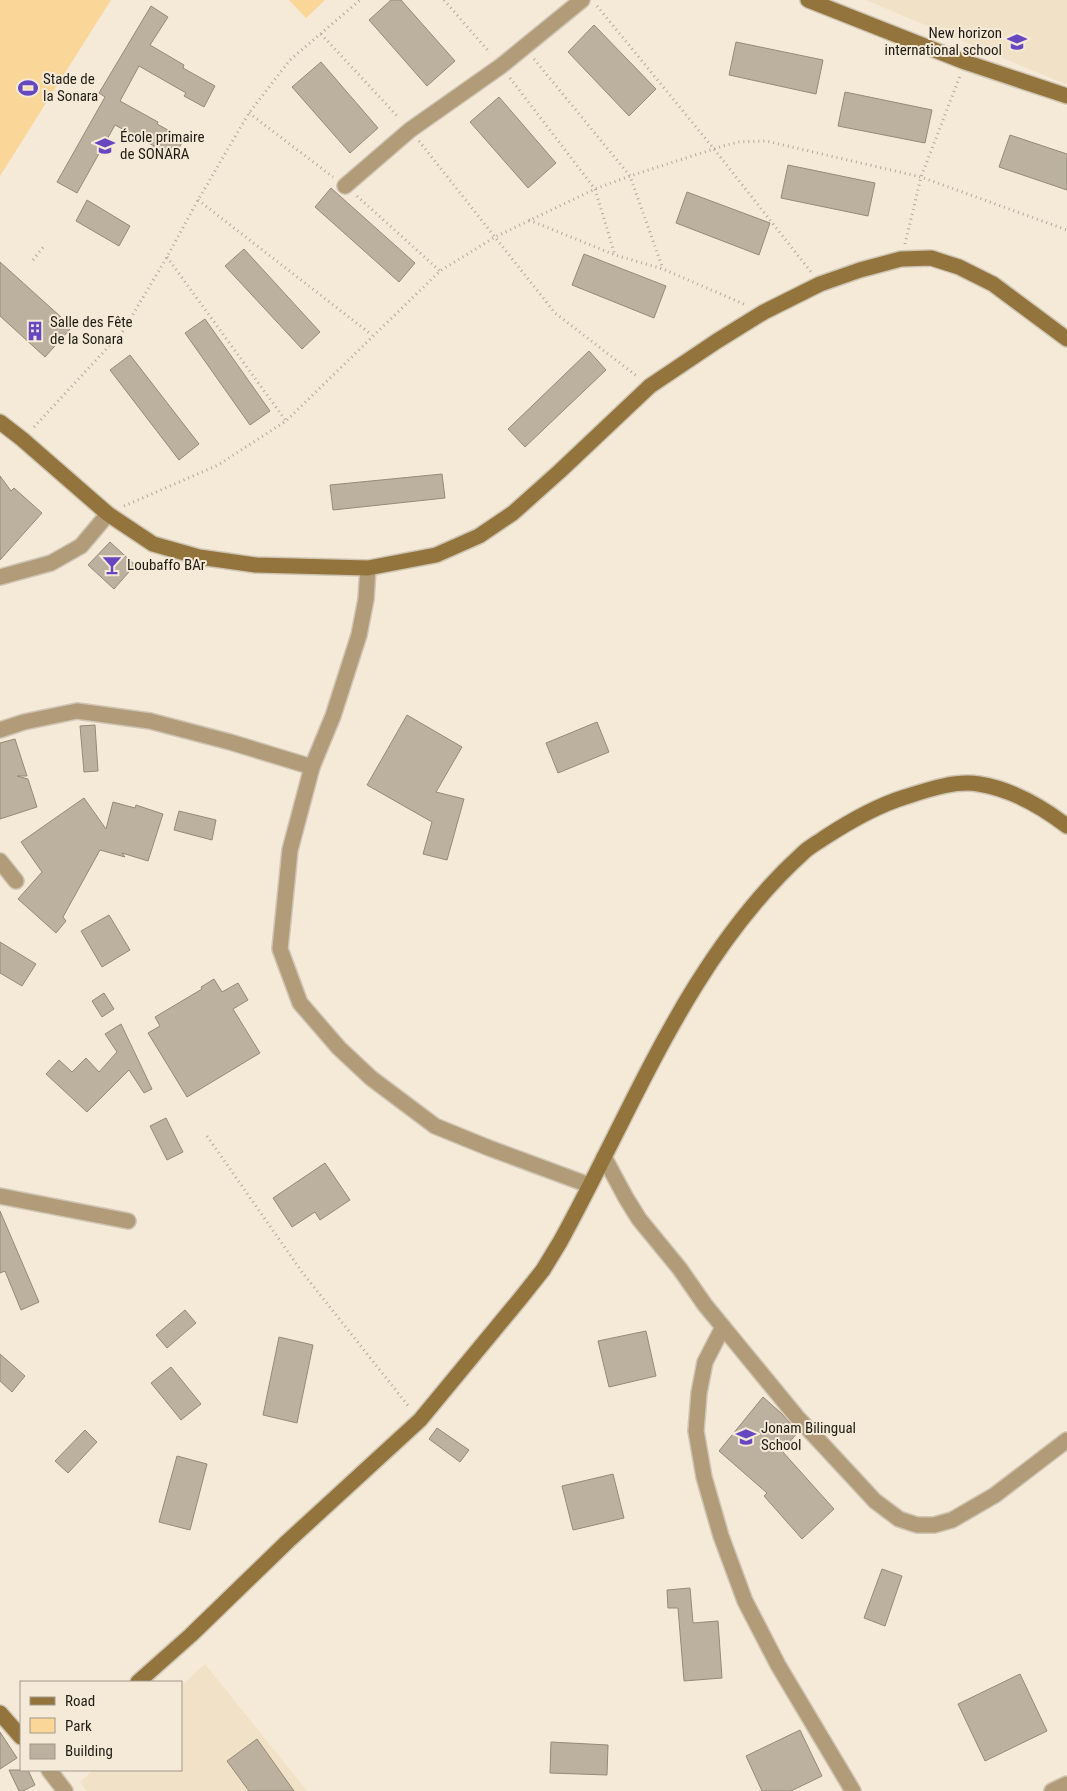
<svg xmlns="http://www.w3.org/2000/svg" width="1067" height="1791" viewBox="0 0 1067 1791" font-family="'Roboto Condensed',sans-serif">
	<rect width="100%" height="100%" fill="#f5ead7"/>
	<g fill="#f1e1c7">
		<polygon points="866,0 1067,0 1067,85"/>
		<polygon points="205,1664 307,1791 87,1791 80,1782 93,1770 181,1770 181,1686"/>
	</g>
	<g fill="#fbd699">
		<polygon points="0,0 111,0 0,176"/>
		<polygon points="289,0 325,0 306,18"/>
	</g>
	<g fill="#bcb19f" stroke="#958a78">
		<polygon points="391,0 401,0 455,61 427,86 369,20"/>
		<polygon points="151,6 168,17 150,45 184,65 183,68 215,86 204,107 184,96 186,93 139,66 120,101 158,122 157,124 184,139 173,159 153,148 154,146 115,125 77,193 57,182 105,97 99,93"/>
		<polygon points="594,25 656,89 629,116 568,52"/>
		<polygon points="736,42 823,60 816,94 729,75"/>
		<polygon points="321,62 378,128 350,153 292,87"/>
		<polygon points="845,92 932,110 925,143 838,126"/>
		<polygon points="499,97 556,163 528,188 470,122"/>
		<polygon points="1010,135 1067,154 1067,190 999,167"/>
		<polygon points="788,165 875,183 868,216 781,198"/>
		<polygon points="331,188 415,263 399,282 315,207"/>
		<polygon points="687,192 770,223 759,255 676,223"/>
		<polygon points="87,200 130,226 119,246 76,221"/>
		<polygon points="244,249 320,332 302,349 225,266"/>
		<polygon points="584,254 666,286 654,318 572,285"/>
		<polygon points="0,262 72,327 45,357 0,316"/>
		<polygon points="205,319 270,411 250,425 185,333"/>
		<polygon points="589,351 606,370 525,447 508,429"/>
		<polygon points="130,355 199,444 179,460 110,370"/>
		<polygon points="442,474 445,498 333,510 330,485"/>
		<polygon points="0,476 11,491 14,488 42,513 0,560"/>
		<polygon points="110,542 135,565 114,589 88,565"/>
		<polygon points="407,715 462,747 436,792 464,799 447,860 423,854 432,822 367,785"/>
		<polygon points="597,722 609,752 558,773 546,743"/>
		<polygon points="95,725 98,771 84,772 80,726"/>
		<polygon points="15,739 27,776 17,776 28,779 37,807 0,819 0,743"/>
		<polygon points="84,798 106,829 113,802 135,808 136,805 163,814 148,861 122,853 125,857 100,850 63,917 66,921 56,933 18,899 42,872 21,842"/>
		<polygon points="179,811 216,820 212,840 174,830"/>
		<polygon points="109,915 130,950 102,967 81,931"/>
		<polygon points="0,942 36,964 22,986 0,973"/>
		<polygon points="214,979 222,992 238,983 248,1000 233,1009 260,1053 187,1097 148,1033 160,1026 155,1017 202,989 201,987"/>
		<polygon points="104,993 114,1009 102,1017 92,1001"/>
		<polygon points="121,1024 152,1089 144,1093 129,1070 87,1112 46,1074 59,1060 72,1072 86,1058 99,1072 117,1052 105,1034"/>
		<polygon points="166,1118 183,1152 167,1160 150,1126"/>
		<polygon points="325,1163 350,1200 320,1220 315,1212 292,1227 273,1198"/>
		<polygon points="0,1211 39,1302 21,1310 5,1271 0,1273"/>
		<polygon points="185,1310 196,1323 167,1348 156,1335"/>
		<polygon points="646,1331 656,1376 609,1387 598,1341"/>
		<polygon points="279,1337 313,1345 297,1423 263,1415"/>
		<polygon points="0,1354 25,1376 12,1392 0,1381"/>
		<polygon points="171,1367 201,1404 181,1420 151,1383"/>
		<polygon points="763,1397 781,1413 798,1432 782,1451 834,1509 802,1539 764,1496 767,1493 719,1451"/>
		<polygon points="437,1428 469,1450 460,1462 429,1439"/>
		<polygon points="85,1430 97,1442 68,1473 55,1461"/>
		<polygon points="177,1456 207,1464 190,1530 159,1522"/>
		<polygon points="613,1474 624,1518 573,1530 562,1486"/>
		<polygon points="882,1569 902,1576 885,1626 864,1618"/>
		<polygon points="690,1588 693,1623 718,1621 722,1678 684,1681 678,1608 668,1608 667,1590"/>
		<polygon points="1020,1674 1047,1731 985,1761 958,1704"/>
		<polygon points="800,1730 822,1776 791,1791 762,1791 746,1756"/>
		<polygon points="0,1732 17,1758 0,1769"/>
		<polygon points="257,1739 294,1791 249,1791 227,1761"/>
		<polygon points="551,1742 608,1745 607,1775 550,1773"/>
		<polygon points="9,1770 28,1770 35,1785 23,1791 19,1791"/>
	</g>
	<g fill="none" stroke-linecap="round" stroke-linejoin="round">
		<defs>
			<g id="street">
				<polyline points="345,186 410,130 501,66 582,0"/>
				<polyline points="368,568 366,599 359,635 333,716 312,767 290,850 280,949 300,1003 339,1048 371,1078 435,1126 489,1148 589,1185"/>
				<polyline points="0,577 51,563 81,546 108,514"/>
				<polyline points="0,730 24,722 77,711 150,721 230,742 312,767"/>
				<polyline points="0,861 16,881"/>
				<polyline points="604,1157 626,1198 639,1219 680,1269 705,1305 797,1417 875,1501 899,1519 917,1525 934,1525 952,1520 995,1495 1067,1440"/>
				<polyline points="0,1196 128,1221"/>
				<polyline points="723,1327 705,1362 699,1393 696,1431 704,1477 721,1536 745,1601 778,1665 853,1791"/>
				<polyline points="49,1770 65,1791"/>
				<polyline points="1052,1791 1067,1784"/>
			</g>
			<g id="secondary">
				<polyline points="808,0 965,62 1067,96"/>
				<polyline points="0,422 22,439 108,514 153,544 199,557 256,565 368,568 436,555 479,536 513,513 560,471 650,386 717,341 764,312 820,284 860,270 901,259 931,258 959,267 993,284 1067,339"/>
				<path d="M138 1682 191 1635 287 1542 420 1420 520 1299 543 1270 560 1242C633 1110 688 957 803 853 809 847 817 843 824 838 850 821 876 806 905 797 927 790 955 780 979 784 1011 789 1042 807 1067 826"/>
				<polyline points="0,1713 21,1737"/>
			</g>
		</defs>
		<use href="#street" stroke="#cfc5b4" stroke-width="18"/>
		<use href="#secondary" stroke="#cfc5b4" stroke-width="18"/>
		<g stroke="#b2a99a" stroke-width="3" stroke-dasharray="1 4" stroke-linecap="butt">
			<polyline points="444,0 490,53"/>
			<polyline points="597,6 714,149 811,272"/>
			<polyline points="321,34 399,118"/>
			<polyline points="534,59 630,176 663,269"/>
			<polyline points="510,78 595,189 615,255"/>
			<polyline points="249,113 333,177"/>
			<polyline points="419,141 555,313 638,377"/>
			<polyline points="357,196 440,271"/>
			<polyline points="198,200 372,335"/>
			<polyline points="529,220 615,255 663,269 746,305"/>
			<polyline points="905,244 921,177 960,76"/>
			<polyline points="167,257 286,421"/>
			<polyline points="33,260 44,246"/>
			<polyline points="34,427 123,331 167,257 198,200 249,113 290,60 360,0"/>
			<polyline points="124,506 218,465 286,421 440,271 495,237 595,189 630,176 723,146 739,142 766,141 921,177 1067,230"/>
			<polyline points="207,1136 302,1272 410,1408"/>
		</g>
		<use href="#street" stroke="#b19b78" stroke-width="15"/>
		<use href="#secondary" stroke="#94743d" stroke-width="15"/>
	</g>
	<defs>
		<symbol id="school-bare" viewBox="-9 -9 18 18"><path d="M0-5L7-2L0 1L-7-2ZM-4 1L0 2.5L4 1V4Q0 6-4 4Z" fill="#6647c0" stroke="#f5ead7" stroke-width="2.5" paint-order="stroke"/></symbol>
		<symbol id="stadium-bare" viewBox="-9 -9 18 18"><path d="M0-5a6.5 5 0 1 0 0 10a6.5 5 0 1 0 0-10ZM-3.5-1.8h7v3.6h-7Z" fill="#6647c0" stroke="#f5ead7" stroke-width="2.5" paint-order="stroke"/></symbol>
		<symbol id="building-bare" viewBox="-9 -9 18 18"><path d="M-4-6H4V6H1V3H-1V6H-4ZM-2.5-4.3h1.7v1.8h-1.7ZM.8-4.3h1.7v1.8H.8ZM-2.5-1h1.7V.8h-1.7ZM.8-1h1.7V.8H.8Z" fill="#6647c0" stroke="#f5ead7" stroke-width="2.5" paint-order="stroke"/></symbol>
		<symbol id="bar-bare" viewBox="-9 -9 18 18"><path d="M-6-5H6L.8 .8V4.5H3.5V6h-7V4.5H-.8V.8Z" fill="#6647c0" stroke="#f5ead7" stroke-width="2.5" paint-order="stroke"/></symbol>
	</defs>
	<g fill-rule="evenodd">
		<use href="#school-bare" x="1003" y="28" width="28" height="28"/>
		<use href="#stadium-bare" x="14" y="74" width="28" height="28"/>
		<use href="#school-bare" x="91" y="132" width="28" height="28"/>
		<use href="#building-bare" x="21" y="317" width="28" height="28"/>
		<use href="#bar-bare" x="98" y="551" width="28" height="28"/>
		<use href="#school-bare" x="732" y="1423" width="28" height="28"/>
	</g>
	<g text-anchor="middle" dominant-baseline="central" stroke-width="4" stroke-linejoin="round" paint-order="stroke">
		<g font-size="15" fill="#201c15" stroke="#f5ead7" text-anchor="start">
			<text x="1002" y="33" text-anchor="end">New horizon<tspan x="1002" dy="17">international school</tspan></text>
			<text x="43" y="79">Stade de<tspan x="43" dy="17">la Sonara</tspan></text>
			<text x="120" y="137">École primaire<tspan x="120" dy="17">de SONARA</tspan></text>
			<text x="50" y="322">Salle des Fête<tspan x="50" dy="17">de la Sonara</tspan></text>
			<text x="127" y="565">Loubaffo BAr</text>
			<text x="761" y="1428">Jonam Bilingual<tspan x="761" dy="17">School</tspan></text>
		</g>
	</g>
	<rect x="20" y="1681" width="162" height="90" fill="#f5ead7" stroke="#a09889"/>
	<rect x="30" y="1697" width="25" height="8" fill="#94743d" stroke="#a09889"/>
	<text x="65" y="1706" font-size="15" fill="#201c15">Road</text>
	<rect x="30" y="1718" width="25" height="15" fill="#fbd699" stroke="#a09889"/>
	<text x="65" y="1731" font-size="15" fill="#201c15">Park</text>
	<rect x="30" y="1744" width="25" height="15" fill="#bcb19f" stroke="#a09889"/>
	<text x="65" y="1756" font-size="15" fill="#201c15">Building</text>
</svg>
